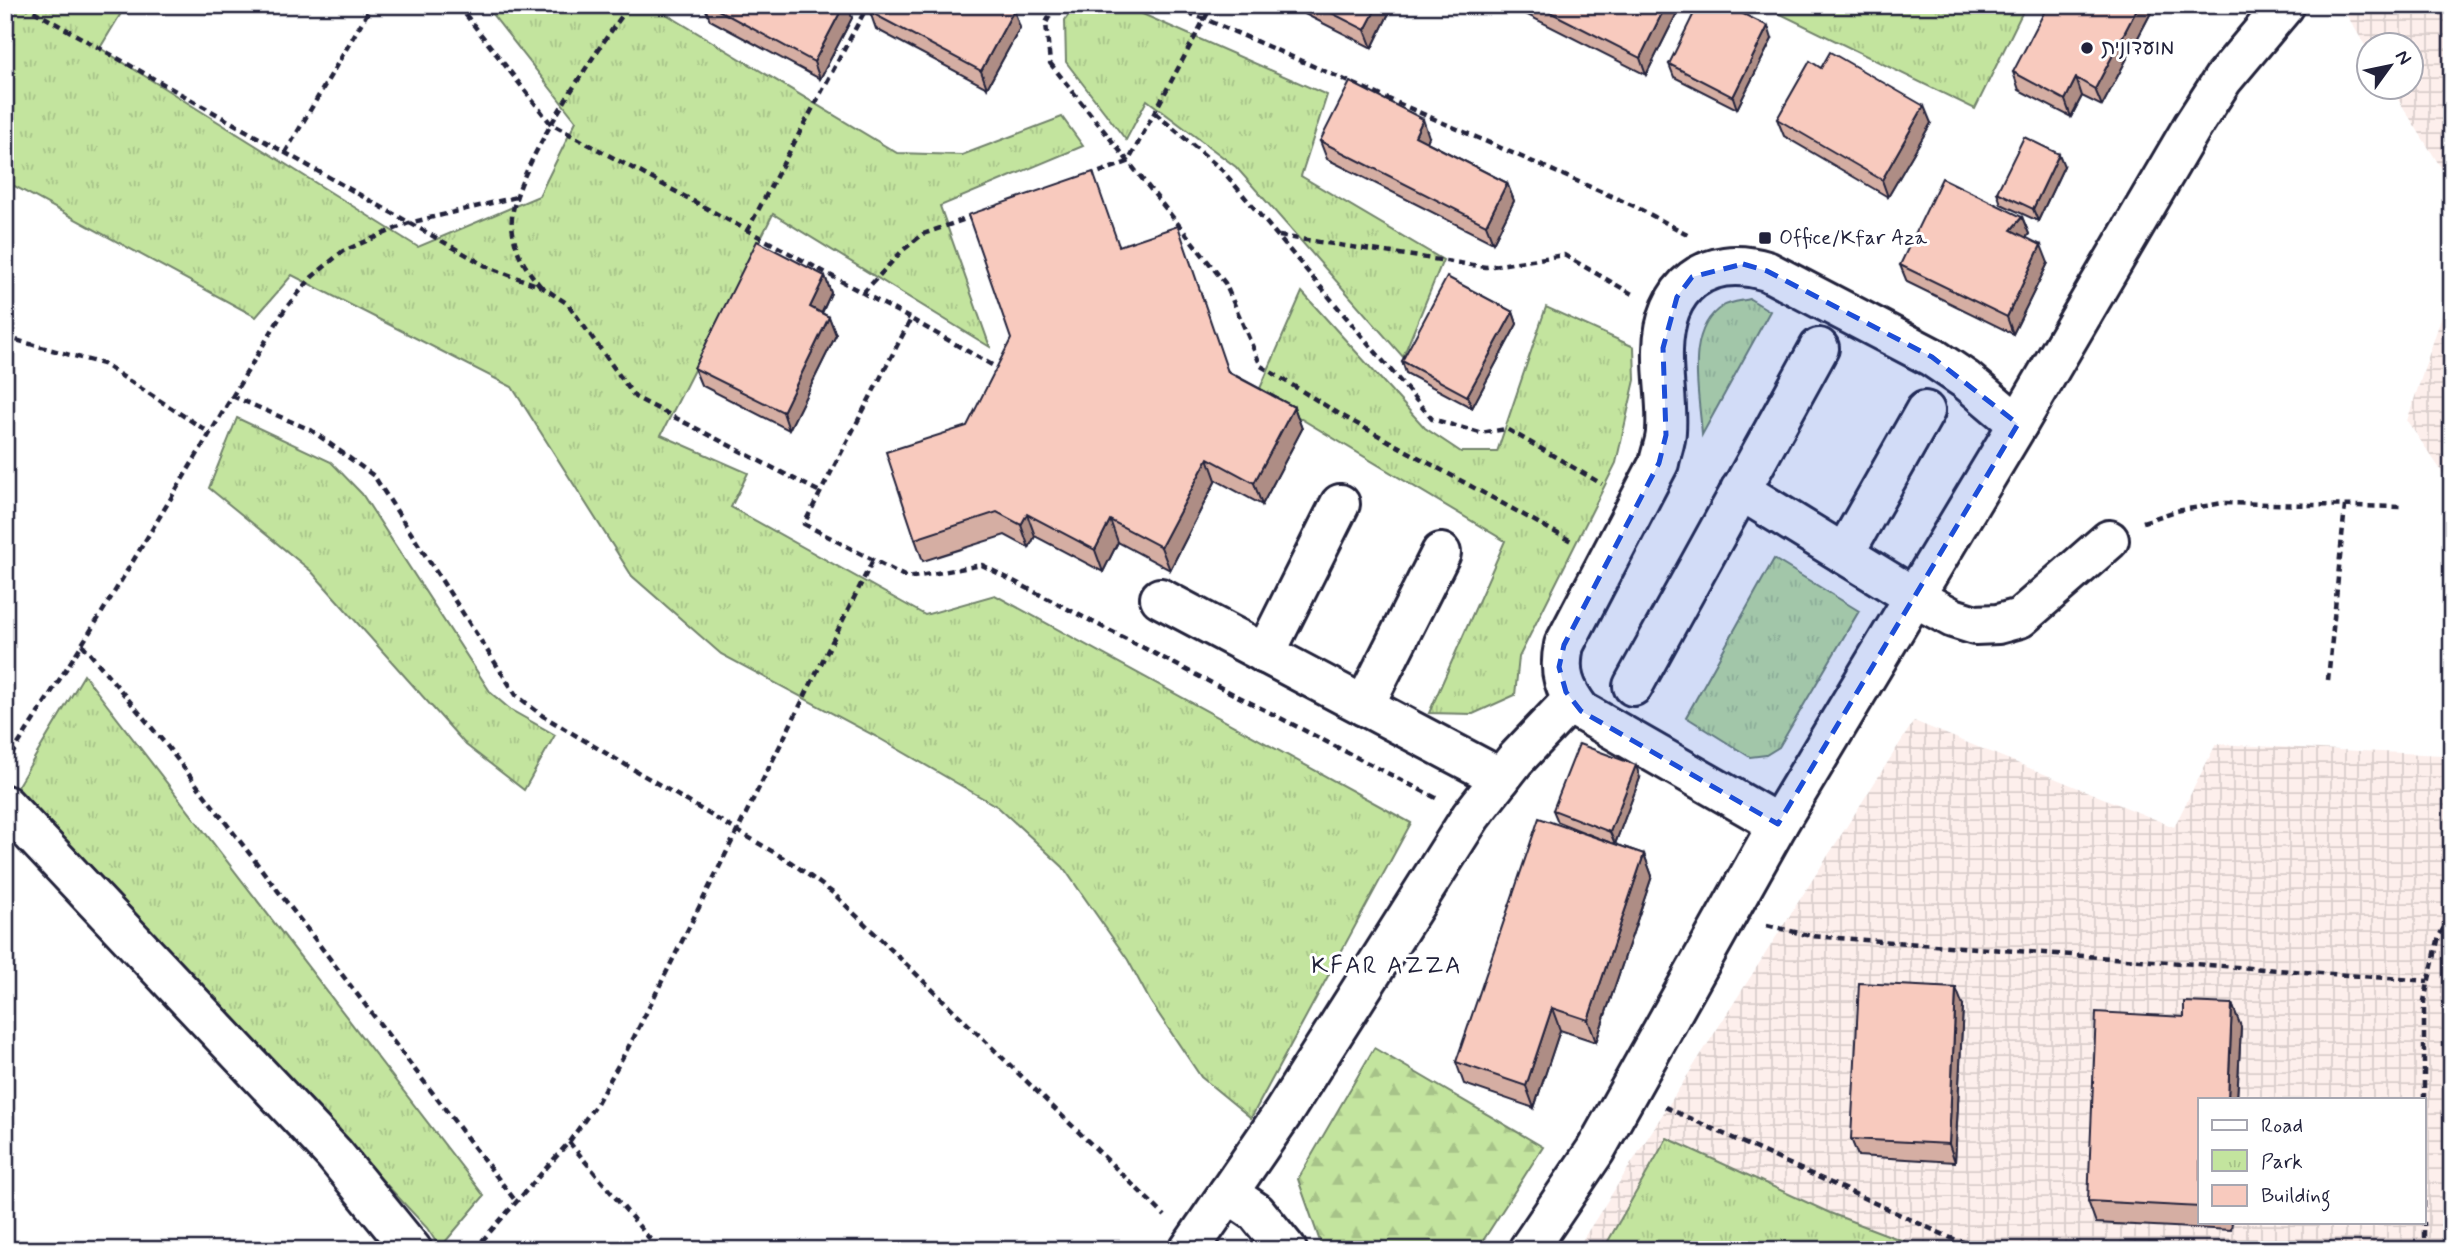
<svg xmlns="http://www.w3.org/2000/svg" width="2457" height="1255" viewBox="0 0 2457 1255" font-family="Mynerve,'Playpen Sans Hebrew',sans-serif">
	<defs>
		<pattern id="industrial-grid" width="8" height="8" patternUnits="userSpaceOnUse" patternTransform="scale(1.75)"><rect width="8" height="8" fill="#fdefec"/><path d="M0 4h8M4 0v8" fill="none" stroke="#d9cdcb"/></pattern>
		<pattern id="forest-firs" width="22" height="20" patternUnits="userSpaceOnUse" patternTransform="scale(1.75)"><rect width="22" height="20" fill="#c3e49e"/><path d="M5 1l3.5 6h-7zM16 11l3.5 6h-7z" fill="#a7c389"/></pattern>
		<pattern id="park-tufts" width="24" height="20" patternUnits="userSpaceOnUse" patternTransform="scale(1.75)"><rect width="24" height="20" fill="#c3e49e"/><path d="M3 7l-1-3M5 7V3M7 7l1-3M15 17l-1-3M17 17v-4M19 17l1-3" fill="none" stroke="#a7c389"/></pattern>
	</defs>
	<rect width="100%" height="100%" fill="#fff"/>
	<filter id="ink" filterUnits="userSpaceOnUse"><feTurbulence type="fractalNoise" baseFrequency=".0143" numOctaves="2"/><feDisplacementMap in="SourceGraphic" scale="14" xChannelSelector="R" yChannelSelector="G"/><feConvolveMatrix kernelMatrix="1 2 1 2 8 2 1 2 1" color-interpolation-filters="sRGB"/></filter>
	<g filter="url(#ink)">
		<g fill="url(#industrial-grid)" fill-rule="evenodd">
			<polygon points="2345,5 2452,5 2452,185 2391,88 2412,88 2412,46 2370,46 2369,52 2342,7"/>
			<polygon points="2452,285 2452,486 2407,421"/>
			<path d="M1914 721 2174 827 2216 744 2443 755 2452 750V1250H1576ZM2200 1099H2424V1222H2200Z"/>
		</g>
		<polygon fill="url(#forest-firs)" stroke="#72836c" stroke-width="2" points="1374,1048 1543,1147 1477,1250 1323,1250 1298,1179"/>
		<g fill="url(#park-tufts)" stroke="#72836c" stroke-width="2">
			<polygon points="5,5 126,5 100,48 418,247 539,196 576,121 485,5 651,5 897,153 962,155 1062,117 1083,146 940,206 990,347 773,214 661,435 748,473 731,507 925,615 995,595 1411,823 1251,1118 1201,1077 1150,1001 1128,960 1063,867 998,807 877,737 721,654 632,576 512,387 292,275 256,317 5,181"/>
			<polygon points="1075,5 1122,5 1327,95 1301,176 1443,260 1403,357 1236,167 1147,100 1126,140 1066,62 1065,20"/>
			<polygon points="1762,5 2026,5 1975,109"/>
			<polygon points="1302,292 1425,428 1461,452 1497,452 1546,307 1634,347 1635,380 1616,463 1519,657 1515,695 1473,714 1429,713 1505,541 1258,393"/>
			<path d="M1750 299 1770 311 1702 435C1700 396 1683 330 1723 306 1730 302 1741 301 1750 299Z"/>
			<polygon points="237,418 331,462 362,494 491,693 511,710 555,735 524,790 466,745 311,571 209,488"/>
			<polygon points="1774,559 1859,611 1779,747 1766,755 1750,757 1686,717"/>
			<polygon points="84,675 484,1196 440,1248 427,1228 17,787"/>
			<polygon points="1667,1138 1830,1213 1927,1250 1603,1250"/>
		</g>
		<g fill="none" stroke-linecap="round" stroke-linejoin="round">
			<defs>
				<g id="minor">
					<polyline points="1740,490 1914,597 1953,618 1975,625 1998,624 2020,618 2109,540"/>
					<polyline points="1844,554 1925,411"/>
					<polyline points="1160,598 1501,778"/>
					<polyline points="1265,654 1340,504"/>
					<polyline points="1633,686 1819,348"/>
					<polyline points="1364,706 1441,553"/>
					<polyline points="5,805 334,1154 412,1250"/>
					<path d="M1778 824 1581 711C1564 689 1558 673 1564 645L1659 463C1661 452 1666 441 1666 431 1668 404 1662 377 1663 350 1664 286 1706 253 1767 271L1932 357 1966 380 2018 424"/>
					<polyline points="1228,1193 1256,1212 1287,1250"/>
					<polyline points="1189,1250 1283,1113 1471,816 1515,760 1572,700"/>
					<polyline points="1528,1250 1595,1151 1778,824 2018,424 2192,127 2223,79 2285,5"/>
				</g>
			</defs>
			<use href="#minor" stroke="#22223b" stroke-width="44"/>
			<g stroke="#22223b" stroke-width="4.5" stroke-dasharray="7 5" stroke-linecap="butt">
				<polyline points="23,5 488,267 542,287 568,304 635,397 820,492"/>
				<polyline points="458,5 551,124 911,319"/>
				<polyline points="1055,5 1046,23 1050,63 1225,283 1261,366 1341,415 1573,542"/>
				<polyline points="1165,5 1205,19 1634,206 1689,235"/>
				<polyline points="1155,113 1222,170 1432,419 1480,433 1507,429 1602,484"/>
				<polyline points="285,153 372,5"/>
				<polyline points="1088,176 1128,162 1212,5"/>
				<polyline points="747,231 868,5"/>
				<polyline points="1279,236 1486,267 1564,255 1634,295"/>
				<path d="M541 287C524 266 515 253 512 225 507 179 600 45 630 5"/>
				<polyline points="863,293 902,251 923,234 974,216"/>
				<polyline points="5,337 103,364 210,433"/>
				<polyline points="2452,346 2445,365 2452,384"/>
				<polyline points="992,365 911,319 804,524 908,578 982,565 1436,798"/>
				<polyline points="232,396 311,430 374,476 516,695 543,716 792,863 833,893 1165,1216"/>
				<polyline points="2143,522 2176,511 2223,503 2402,507"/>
				<polyline points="82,644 167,746 517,1203"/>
				<polyline points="2328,680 2345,506"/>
				<polyline points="5,765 98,619 285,309 312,277 343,251 409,223 516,197"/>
				<polyline points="1767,925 1811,936 2428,981"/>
				<polyline points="1665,1107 1951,1238 1988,1250"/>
				<polyline points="569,1142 659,1250"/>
				<polyline points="2424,1208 2424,1001 2439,936 2452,914"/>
				<polyline points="474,1250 569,1142 597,1103 634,1037 873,560"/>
				<polyline points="2424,1250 2424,1222"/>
			</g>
			<use href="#minor" stroke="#fff" stroke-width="38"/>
		</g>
		<g fill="#d5aea3" stroke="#22223b" stroke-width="2">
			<polygon points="704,5 848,5 852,18 820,79 710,20"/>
			<polygon points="1287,5 1393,5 1372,48"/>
			<polygon points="1508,5 1681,5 1646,75"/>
			<polygon points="2155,5 2102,106 2082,96 2071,117 2019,90 2013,72"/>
			<polygon points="1014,10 1020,28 987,88 876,29 870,12"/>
			<polygon points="1772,39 1737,109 1674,77 1669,64"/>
			<polygon points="1821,68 1931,123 1888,197 1784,136 1777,119"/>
			<polygon points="1429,137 1427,142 1507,183 1514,201 1493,243 1327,159 1320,141"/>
			<polygon points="2064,166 2038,221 2001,204 1997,192"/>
			<polygon points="2022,217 2029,234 2026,238 2048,263 2013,334 1907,282 1900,265"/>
			<polygon points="1119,246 1229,372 1294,407 1302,429 1262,505 1216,480 1170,570 1118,542 1103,572 1035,536 1029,548 1005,535 923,561 915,539 967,426"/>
			<polygon points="825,276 831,293 822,313 829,317 836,335 789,430 701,385 694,368"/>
			<polygon points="1513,312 1517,324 1472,408 1406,373 1402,361"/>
			<polygon points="1640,778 1615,844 1644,854 1652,876 1596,1042 1560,1030 1534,1108 1464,1084 1456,1062 1611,843 1558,822 1553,810"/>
			<polygon points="2232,1004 2241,1027 2237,1099 2200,1099 2200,1222 2232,1222 2231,1230 2096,1223 2088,1201 2184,1017"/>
			<polygon points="1963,1006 1955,1162 1858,1156 1851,1139"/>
		</g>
		<g fill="#ae8d85" stroke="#22223b" stroke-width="2">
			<polygon points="844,5 848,5 852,18 820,79 814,62"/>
			<polygon points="1378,5 1393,5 1372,48 1365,30"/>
			<polygon points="1666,5 1681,5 1646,75 1640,58"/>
			<polygon points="2139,5 2155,5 2102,106 2095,89"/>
			<polygon points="1014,10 1020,28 987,88 981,71"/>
			<polygon points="1768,26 1772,39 1737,109 1733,97"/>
			<polygon points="2076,78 2082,96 2071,117 2065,100"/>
			<polygon points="1924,106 1931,123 1888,197 1882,180"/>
			<polygon points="1423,119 1429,137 1421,153 1415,136"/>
			<polygon points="2059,154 2064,166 2038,221 2033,209"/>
			<polygon points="1507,183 1514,201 1493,243 1486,225"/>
			<polygon points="2022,217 2029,234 2017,248 2011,230"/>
			<polygon points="2041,245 2048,263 2013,334 2007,317"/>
			<polygon points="825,276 831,293 816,325 810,307"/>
			<polygon points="1513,312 1517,324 1472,408 1467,396"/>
			<polygon points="829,317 836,335 789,430 783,412"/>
			<polygon points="1294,407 1302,429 1262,505 1254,483"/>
			<polygon points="1208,458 1216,480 1170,570 1161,547"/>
			<polygon points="1027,514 1035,536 1029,548 1021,525"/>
			<polygon points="1110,520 1118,542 1103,572 1095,550"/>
			<polygon points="1636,765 1640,778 1615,844 1610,832"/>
			<polygon points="1644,854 1652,876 1596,1042 1588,1020"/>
			<polygon points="1956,988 1963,1006 1955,1162 1949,1144"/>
			<polygon points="2232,1004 2241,1027 2237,1099 2228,1099"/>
			<polygon points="1552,1008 1560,1030 1534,1108 1526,1086"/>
		</g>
		<g fill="#f8cabe" stroke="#22223b" stroke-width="2">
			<polygon points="709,5 844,5 814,62"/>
			<polygon points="873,5 1005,5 1014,10 981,71 870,12"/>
			<polygon points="1316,5 1378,5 1365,30"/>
			<polygon points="1536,5 1666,5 1640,58"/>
			<polygon points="1698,5 1725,5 1768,26 1733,97 1669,64"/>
			<polygon points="2048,5 2139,5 2095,89 2076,78 2065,100 2013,72"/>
			<polygon points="1830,52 1924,106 1882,180 1777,119 1810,61 1821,68"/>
			<polygon points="1350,82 1423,119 1415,136 1507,183 1486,225 1320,141"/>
			<polygon points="2024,137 2059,154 2033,209 1997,192"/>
			<polygon points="1093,172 1119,246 1178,226 1228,372 1294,407 1254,483 1208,458 1161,547 1110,520 1095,550 1027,514 1021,525 997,512 915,539 886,452 967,426 1011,339 968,215"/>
			<polygon points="1942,178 2022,217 2011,230 2041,245 2007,317 1900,265"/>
			<polygon points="757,241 825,276 810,307 829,317 783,412 694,368"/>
			<polygon points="1447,277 1513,312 1467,396 1402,361"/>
			<polygon points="1579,744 1636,765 1610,832 1553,810"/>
			<polygon points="1539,818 1644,854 1588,1020 1552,1008 1526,1086 1456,1062"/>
			<polygon points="1859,983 1956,988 1949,1144 1851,1139"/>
			<polygon points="2184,1002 2232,1004 2228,1099 2200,1099 2200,1207 2088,1201 2096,1012 2184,1017"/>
		</g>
	</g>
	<path fill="#1d4ed8" fill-opacity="0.2" stroke="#1d4ed8" stroke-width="5" stroke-dasharray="14 9" stroke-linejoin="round" d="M1743 264 1767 271 1932 357 2018 424 1778 824 1581 711 1566 692 1559 667 1564 645 1659 463 1666 435 1663 348 1677 297 1692 277Z"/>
	<g fill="#22223b" stroke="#fff" stroke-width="2.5">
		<circle cx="2087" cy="48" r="7"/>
		<rect x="1758" y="231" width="14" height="14" rx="3.5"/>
	</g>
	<g text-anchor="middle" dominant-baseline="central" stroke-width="6" stroke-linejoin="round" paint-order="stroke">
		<g font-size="21" fill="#22223b" stroke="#fff" text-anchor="start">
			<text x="2101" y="48">מועדונית</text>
			<text x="1779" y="238">Office/Kfar Aza</text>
		</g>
		<g font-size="24" letter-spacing="2" fill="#22223b" stroke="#fff">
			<text x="1387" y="966">KFAR AZZA</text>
		</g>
	</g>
	<rect width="2457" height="1255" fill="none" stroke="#fff" stroke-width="28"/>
	<rect x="14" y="14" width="2429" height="1227" fill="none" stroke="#22223b" stroke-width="2.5" filter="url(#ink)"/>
	<rect x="2198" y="1098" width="228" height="126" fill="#ffffff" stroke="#a7a7b1" stroke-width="2"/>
	<rect x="2212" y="1120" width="35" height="10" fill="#ffffff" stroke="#a7a7b1" stroke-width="2"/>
	<text x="2261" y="1132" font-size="21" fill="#22223b">Road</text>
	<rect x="2212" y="1150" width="35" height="21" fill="url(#park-tufts)" stroke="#a7a7b1" stroke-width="2"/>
	<text x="2261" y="1168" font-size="21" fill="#22223b">Park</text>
	<rect x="2212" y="1185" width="35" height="21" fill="#f8cabe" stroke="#a7a7b1" stroke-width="2"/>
	<text x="2261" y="1202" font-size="21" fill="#22223b">Building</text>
	<g transform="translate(2390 66) rotate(57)"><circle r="33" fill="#ffffff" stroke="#a7a7b1" stroke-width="2"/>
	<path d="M0-5L12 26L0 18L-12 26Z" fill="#22223b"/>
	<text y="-10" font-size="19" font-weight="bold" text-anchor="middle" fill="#22223b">N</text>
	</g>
</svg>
